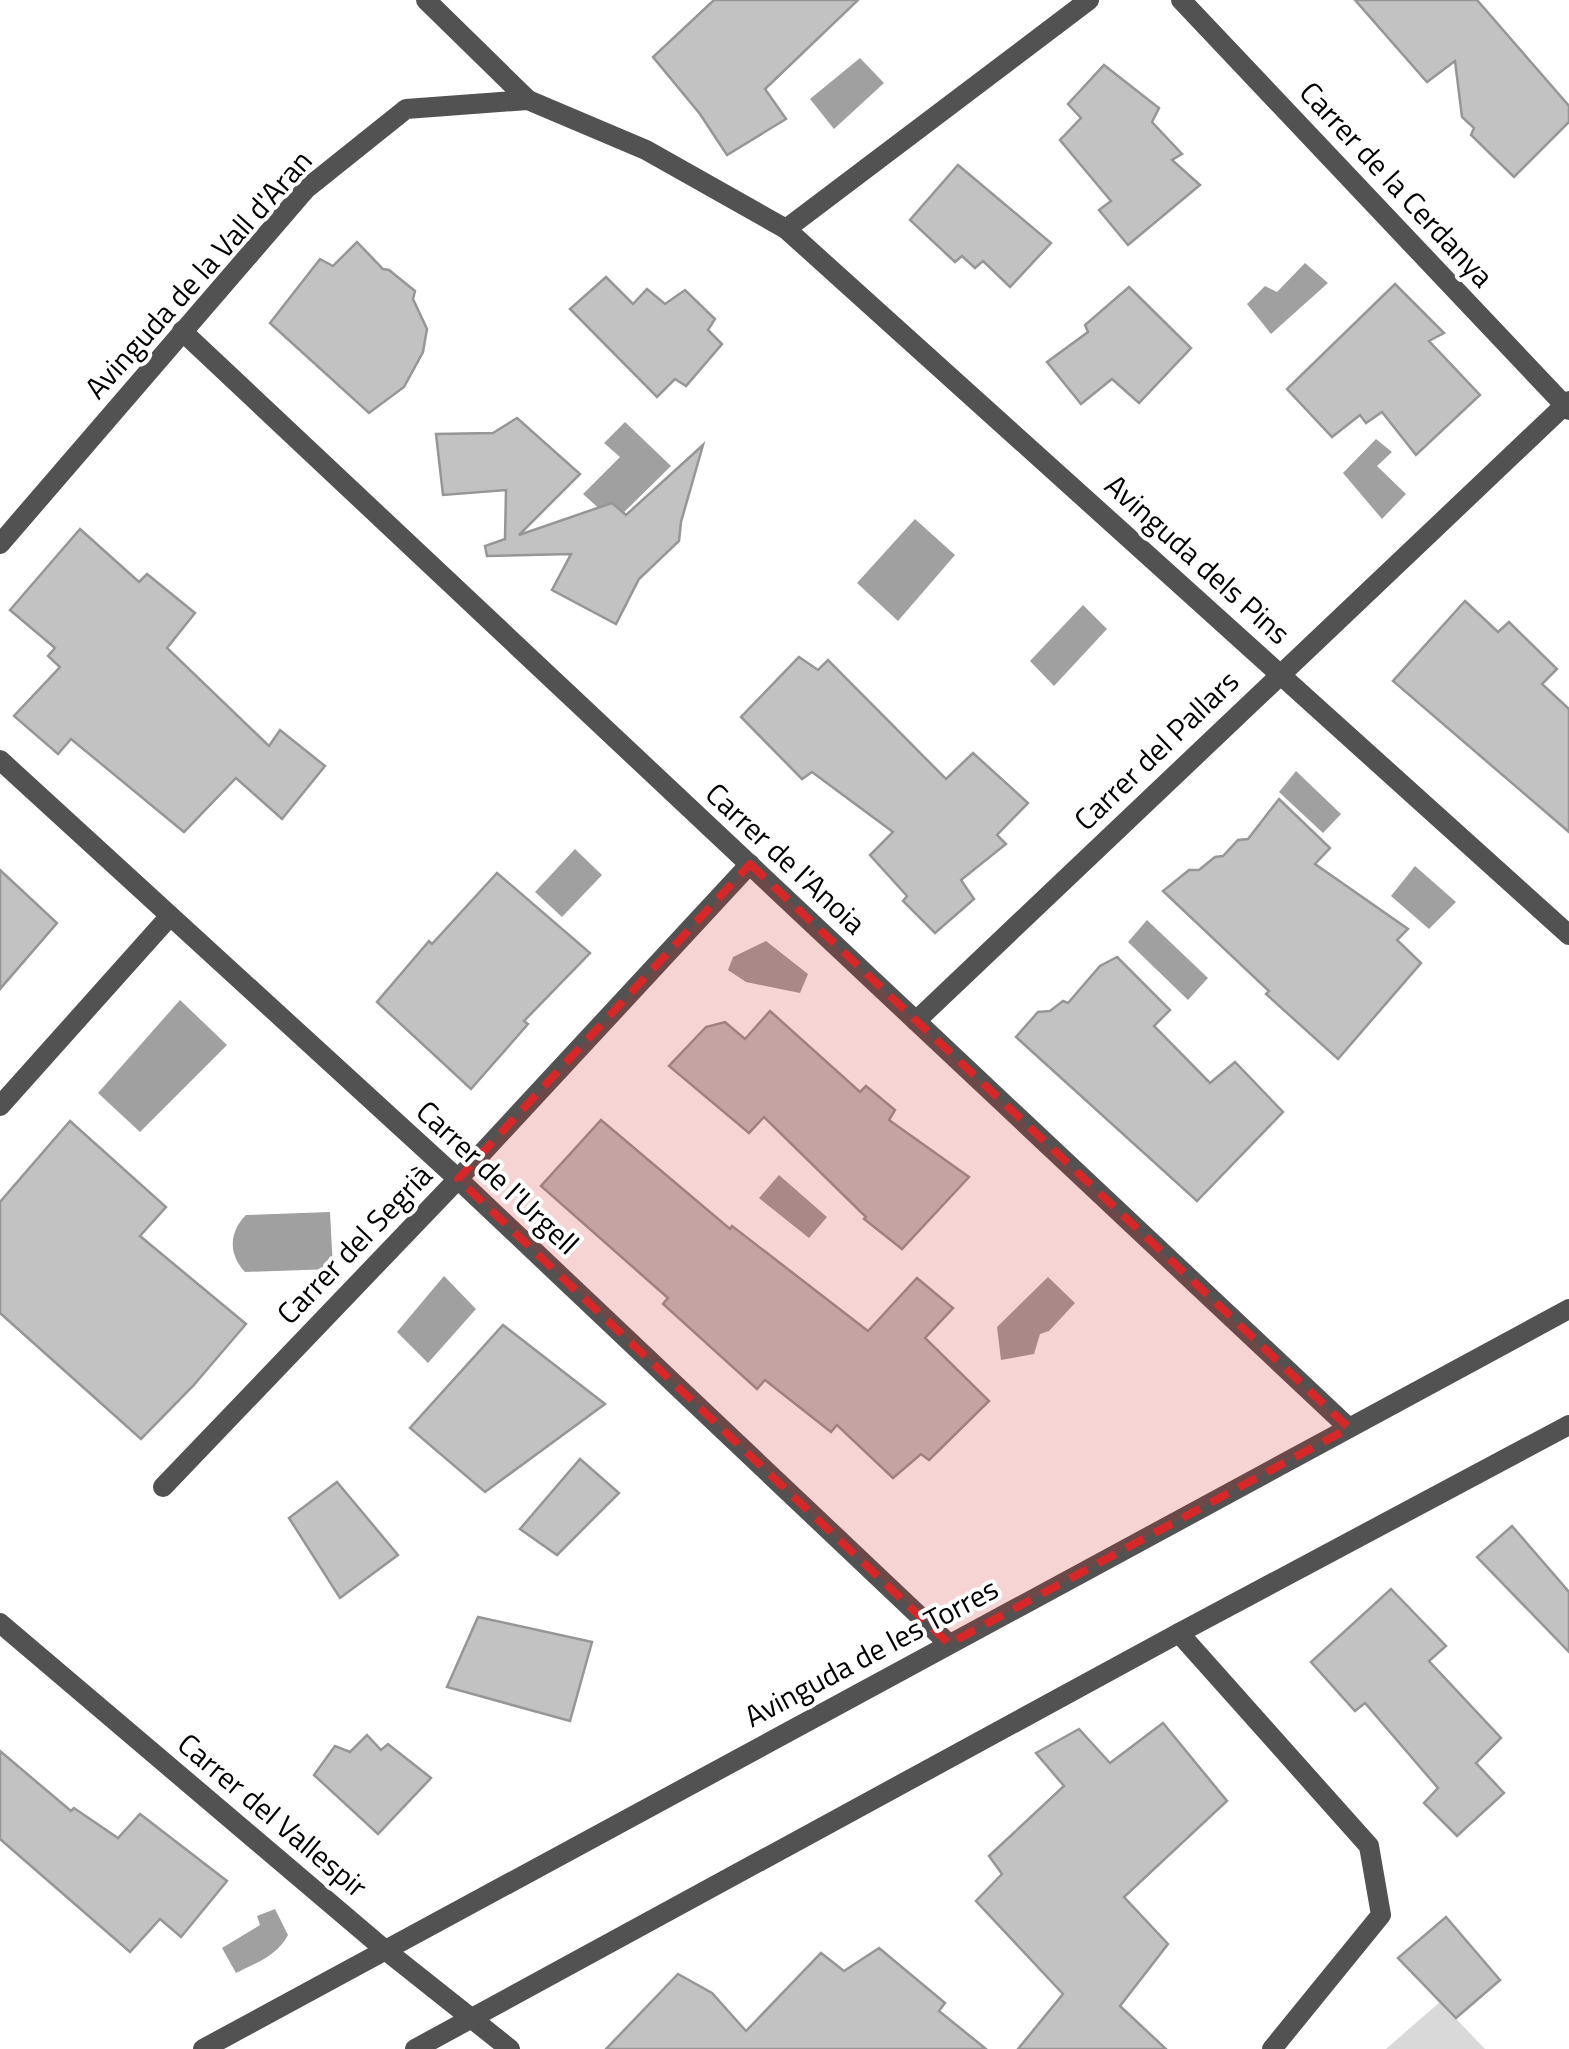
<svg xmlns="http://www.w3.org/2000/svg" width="1569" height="2049" viewBox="0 0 1569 2049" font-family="'Titillium Web',sans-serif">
	<rect width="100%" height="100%" fill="#fff"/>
	<polygon fill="#d9d9d9" points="1440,2002 1485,2049 1386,2049"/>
	<g fill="#a0a0a0">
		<polygon points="860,58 884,83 834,129 810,99"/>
		<polygon points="1305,263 1328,283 1271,334 1247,304 1265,286 1277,292"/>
		<polygon points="625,422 671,466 614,522 583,494 620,457 604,443"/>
		<polygon points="1376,439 1392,452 1377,466 1406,494 1382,519 1343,473"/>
		<polygon points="915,519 955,555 898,621 857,583"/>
		<polygon points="1083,605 1107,629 1054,686 1030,661"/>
		<polygon points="1296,771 1341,814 1323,833 1279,792"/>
		<polygon points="575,849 602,875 562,917 535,892"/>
		<polygon points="1415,866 1456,902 1429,929 1391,896"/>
		<polygon points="1147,920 1208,978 1188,1000 1128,942"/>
		<polygon points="766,941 808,974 800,993 746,982 728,970 733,957"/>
		<polygon points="180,1000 227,1045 140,1132 98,1093"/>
		<polygon points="779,1175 827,1217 809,1238 759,1198"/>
		<path d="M330 1212 333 1269 245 1272C228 1254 229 1232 246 1215Z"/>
		<polygon points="444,1276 476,1309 428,1363 397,1332"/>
		<polygon points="1048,1277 1075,1303 1049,1331 1040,1334 1034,1354 1001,1360 997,1327"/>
		<path d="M275 1909 288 1935C277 1956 256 1963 236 1973L222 1948 260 1925 257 1916Z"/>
	</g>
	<g fill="#c2c2c2" stroke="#969696" stroke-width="2.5">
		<polygon points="714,0 858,0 765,89 786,119 727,155 700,114 653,57"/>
		<polygon points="1355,0 1477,0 1569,106 1569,122 1514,177 1471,135 1474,128 1462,117 1455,61 1427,82"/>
		<polygon points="1104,65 1159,108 1152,122 1182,154 1172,160 1200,185 1128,245 1099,210 1111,201 1060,140 1081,118 1068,104"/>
		<polygon points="958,165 1051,243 1010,287 983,261 975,268 962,256 955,262 910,220"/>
		<polygon points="357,242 383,269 389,270 415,291 413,299 427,329 423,352 404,387 369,413 270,323 320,259 333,266"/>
		<polygon points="606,277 633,304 647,289 665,304 685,290 715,319 708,330 722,344 686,386 675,379 657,397 570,309"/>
		<polygon points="1395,284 1444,333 1429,341 1480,395 1416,455 1382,412 1366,423 1360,415 1332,437 1287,389"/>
		<polygon points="1129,287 1191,348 1139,403 1112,379 1081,404 1047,362 1088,332 1085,325"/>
		<polygon points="517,418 580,474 519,535 612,503 626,515 703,445 681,522 679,541 639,579 616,624 552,590 571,554 487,556 485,546 505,539 506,490 443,495 436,434 493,433"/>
		<polygon points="80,529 139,582 147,574 195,613 167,648 269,746 280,730 325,766 282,819 236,778 184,832 71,739 58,754 14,716 60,667 48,656 55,648 10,610"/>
		<polygon points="1465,601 1498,632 1509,622 1557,669 1542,684 1569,709 1569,832 1393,681"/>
		<polygon points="799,657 818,670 828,660 946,779 973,753 1028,803 997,835 1006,844 961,880 974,899 935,933 903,901 907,896 870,855 893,832 812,772 802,779 741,717"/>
		<polygon points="1279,799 1330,848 1315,864 1408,929 1397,940 1421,963 1338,1059 1266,994 1269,991 1163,891 1189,870 1199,870 1215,857 1223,856 1238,840 1248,839"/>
		<polygon points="0,870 57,923 0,989"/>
		<polygon points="497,873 590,953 524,1021 528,1024 471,1089 377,1002 429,941 432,944"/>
		<polygon points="1117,957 1170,1010 1154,1026 1210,1083 1235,1062 1283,1112 1197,1201 1016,1037 1038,1012 1050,1011 1063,1001 1068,1003 1100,966"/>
		<polygon points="770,1011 860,1092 866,1086 895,1110 889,1120 969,1177 902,1249 864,1219 866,1217 764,1117 749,1133 669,1066 706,1027 725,1022 745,1039"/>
		<polygon points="601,1120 730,1229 732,1226 868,1331 917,1278 953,1308 925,1338 989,1401 929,1460 921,1454 893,1478 837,1425 831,1432 765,1380 757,1389 663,1304 668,1298 541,1186"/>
		<polygon points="70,1121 166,1207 140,1236 246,1324 193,1386 141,1439 0,1313 0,1202"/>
		<polygon points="503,1325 605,1404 485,1492 410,1428"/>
		<polygon points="580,1459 619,1493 557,1555 520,1529"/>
		<polygon points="337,1482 398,1555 340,1598 289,1518"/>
		<polygon points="1512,1526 1569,1592 1569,1652 1477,1557"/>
		<polygon points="1391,1589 1446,1646 1429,1661 1501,1738 1476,1763 1504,1793 1457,1836 1424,1803 1438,1788 1365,1703 1355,1711 1311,1662"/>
		<polygon points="478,1617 592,1642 570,1721 447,1687"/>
		<polygon points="1163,1723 1227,1801 1124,1897 1168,1944 1120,2006 1166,2049 1018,2049 1063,1994 976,1901 1002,1874 989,1856 1064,1786 1036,1753 1079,1729 1110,1763"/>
		<polygon points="367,1735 381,1750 388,1744 431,1778 378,1834 314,1775 335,1746 350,1752"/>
		<polygon points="0,1751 71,1811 74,1808 118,1838 140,1814 227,1881 181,1937 160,1919 130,1952 0,1839"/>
		<polygon points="1446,1917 1500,1980 1456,2018 1398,1958"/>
		<polygon points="879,1948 945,2003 939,2011 986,2049 606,2049 678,1974 712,1993 746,2031 821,1953 844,1971"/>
	</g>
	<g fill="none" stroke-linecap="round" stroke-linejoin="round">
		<g stroke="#525252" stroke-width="20">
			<polyline points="426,0 528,100"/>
			<polyline points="1181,0 1569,410"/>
			<polyline points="786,229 1569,935"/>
			<polyline points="182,331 1349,1428"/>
			<polyline points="0,544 306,189 406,109 528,100 646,150 786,229 1089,0"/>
			<polyline points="0,760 458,1179 949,1644"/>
			<polyline points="916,1021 1569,401"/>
			<polyline points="0,1106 170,916"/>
			<polyline points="163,1487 458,1179 750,864"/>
			<polyline points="0,1623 384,1949 510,2049"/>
			<polyline points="1179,1633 1369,1846 1381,1915 1272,2049"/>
			<polyline points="203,2049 1569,1309"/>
			<polyline points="415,2049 1179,1633 1569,1425"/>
		</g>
	</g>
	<path fill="#d62828" fill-opacity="0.2" stroke="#d62828" stroke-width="8" stroke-dasharray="20 12" stroke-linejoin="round" d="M750 864 1349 1428 949 1644 458 1179Z"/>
	<g text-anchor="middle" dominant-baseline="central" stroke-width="8" stroke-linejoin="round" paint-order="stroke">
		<g font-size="30" fill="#000" stroke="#fff">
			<text transform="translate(1397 184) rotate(47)">Carrer de la Cerdanya</text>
			<text transform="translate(198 274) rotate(-48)">Avinguda de la Vall d'Aran</text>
			<text transform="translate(1198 559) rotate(42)">Avinguda dels Pins</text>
			<text transform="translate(1156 750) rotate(-44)">Carrer del Pallars</text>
			<text transform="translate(786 858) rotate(43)">Carrer de l'Anoia</text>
			<text transform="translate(498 1177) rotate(43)">Carrer de l'Urgell</text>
			<text transform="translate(354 1244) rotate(-46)">Carrer del Segrià</text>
			<text transform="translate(871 1652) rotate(-28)">Avinguda de les Torres</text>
			<text transform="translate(273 1815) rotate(40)">Carrer del Vallespir</text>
		</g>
	</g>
</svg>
